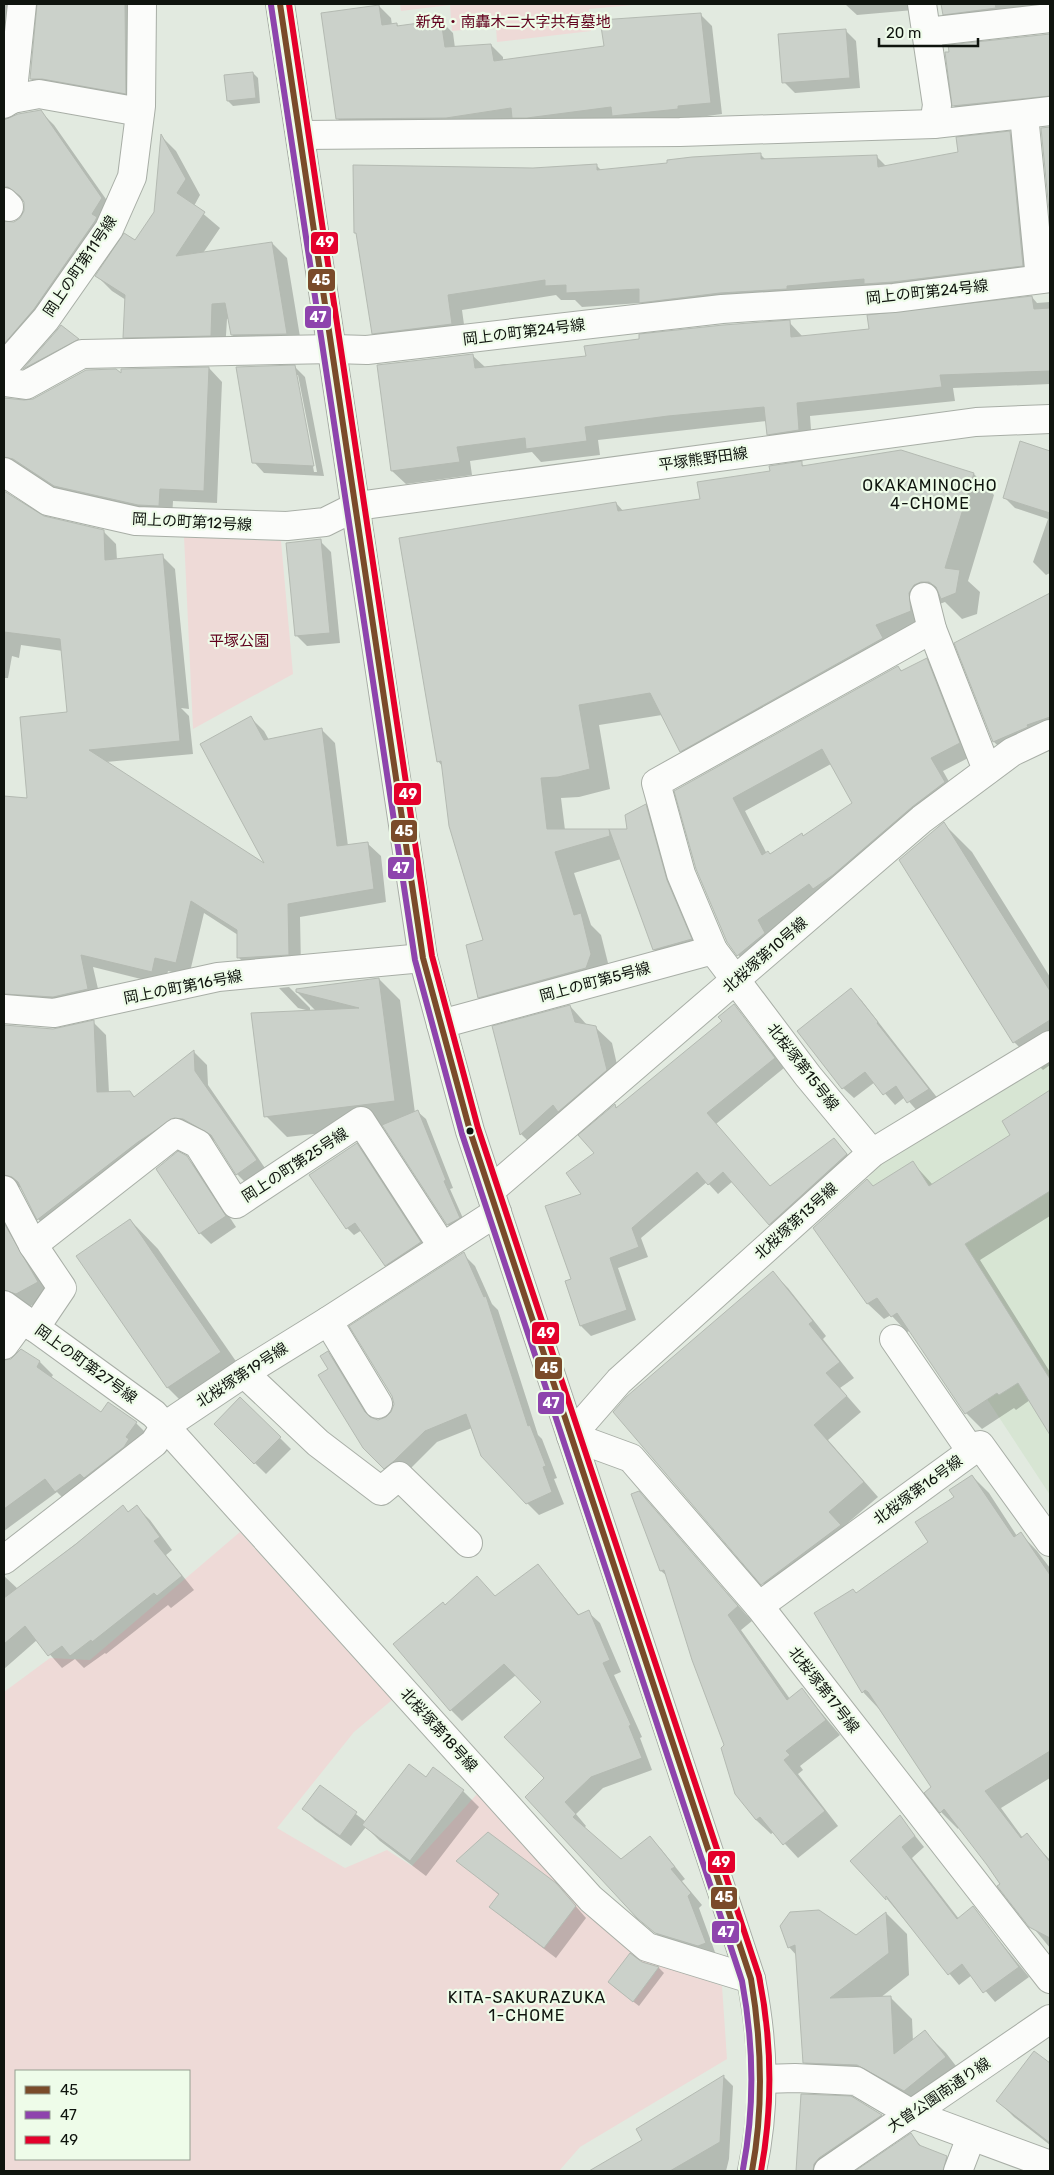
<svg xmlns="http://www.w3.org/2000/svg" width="1054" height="2175" viewBox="0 0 1054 2175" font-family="Rubik,'Noto Sans JP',sans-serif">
	<rect width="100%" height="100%" fill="#e2eae0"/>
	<polygon fill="#d7e5d3" points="1050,1056 1050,1495 853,1195 886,1158"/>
	<g fill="#eedad7" fill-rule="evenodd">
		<polygon points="400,4 643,4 589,9 591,31 497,42 496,27 452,31 450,5 401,11"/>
		<polygon points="184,537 281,541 293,674 193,729"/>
		<path d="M240 1532 392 1700 354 1732 277 1828 345 1868 387 1850 412 1866 477 1794 575 1902 644 1958 722 1986 727 2059 580 2147 559 2171H4V1692L50 1658 90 1660ZM16 2071H189V2159H16Z"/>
	</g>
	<g fill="#0003" fill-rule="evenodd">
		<polygon points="4,4 28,4 4,109"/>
		<polygon points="37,4 138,4 138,106 44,92 31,79"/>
		<polygon points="845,4 934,4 925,9 857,15"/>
		<polygon points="939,4 1050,4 1050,18 958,29 944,14 942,5"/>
		<polygon points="379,6 391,18 392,25 397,24 399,27 441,21 453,33 455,48 491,45 503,57 503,61 605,47 700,14 712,26 722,114 625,127 350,131 338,119"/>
		<polygon points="845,30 856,41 860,88 795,93 784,82"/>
		<polygon points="1050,35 1050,111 968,120 954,106 949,46"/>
		<polygon points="253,73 258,78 260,103 233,106 228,101"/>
		<polygon points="41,112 54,125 115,212 4,373 4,222 13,223 21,219 25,212 25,203 22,200 14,200 4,208 4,121"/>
		<polygon points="1050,127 1050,210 1042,129"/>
		<polygon points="1009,133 1024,147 1036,267 654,317 641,303 582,307 575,300 561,300 556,295 462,310 466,339 388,348 374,333 358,235 355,233 533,170 596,165 602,171 760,154 766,160 876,156 887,167 960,153"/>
		<polygon points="162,137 176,151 200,195 194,206 220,228 203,253 272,243 287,258 302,349 247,350 232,335 229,318 227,319 225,351 139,352 124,337 126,300 112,291 97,276 135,241 155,212"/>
		<polygon points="1032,297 1037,303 1050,302 1050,384 953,388 955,401 810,416 812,443 781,448 768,434 767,421 598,440 600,455 541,462 532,452 470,461 472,475 406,484 392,471 472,355 485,367 506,364 508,366 587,357 789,322 803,337 870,330"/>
		<polygon points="61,326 83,345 30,373 25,369"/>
		<path d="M295 367 305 377 324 476 264 473 254 462ZM296 375H298L317 472H314Z"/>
		<polygon points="209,368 222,382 217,503 173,501 172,519 4,480 4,398 24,402 122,376"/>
		<polygon points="1021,443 1050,452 1050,573 1046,575 1033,562 1048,519 1015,508 1004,497"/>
		<polygon points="901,452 974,474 994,495 968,581 980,592 977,614 962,619 945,602 934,606 929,614 701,772 681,751 662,715 599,725 610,789 579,797 561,798 565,830 608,830 613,835 629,830 645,806 652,813 697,946 661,956 654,950 621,859 574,873 591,925 601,935 611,975 500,1018 480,997 484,941 442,766 438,761 616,503 624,512 701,500 801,463 805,467"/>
		<polygon points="4,497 19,502 44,517 103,531 116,544 117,560 162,556 175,569 189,709 181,708 189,716 193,754 106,762 268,867 251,718 264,731 269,740 322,730 335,743 348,846 367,843 381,856 386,902 300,917 301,968 252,970 238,957 238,935 204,913 189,976 168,971 165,985 93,967 101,1002 4,1014 4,797 29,799 21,718 159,705 63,651 21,645 19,658 12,656 8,678 4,678"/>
		<polygon points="320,541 331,552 340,643 307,646 296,635"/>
		<polygon points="1050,594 1050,735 1007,754 994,742 956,644"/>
		<path d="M926 659 939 672 972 756 943 771 957 796 751 968 738 955 676 791 898 667 903 672ZM831 764 853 804 803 837 771 855 767 854 745 811Z"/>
		<polygon points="944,824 972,852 1050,977 1050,1065 1043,1070 1014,1042"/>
		<polygon points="379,979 400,1000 415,1113 418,1112 426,1119 453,1188 450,1189 466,1225 456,1232 448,1225 384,1126 287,1137 266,1116 310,1011 298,1008 279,988 289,987 310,1008 310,1011 316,1011 297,992"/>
		<polygon points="851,990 862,1001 939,1100 919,1113 905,1097 895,1105 875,1082 854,1098 843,1088"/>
		<polygon points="570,1006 587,1025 595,1027 612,1043 622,1086 537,1150 521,1134"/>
		<polygon points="734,1006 784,1068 716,1124 771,1188 834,1139 856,1164 779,1234 733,1181 718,1194 707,1182 641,1238 648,1257 618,1268 636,1320 591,1336 581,1326 567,1282 573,1280 583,1195 595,1154 615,1106 618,1108 724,1022"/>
		<polygon points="93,1022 106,1035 109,1093 129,1092 135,1098 194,1052 207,1065 208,1085 269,1174 250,1187 237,1174 218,1143 197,1132 51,1232 38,1219 20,1187 11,1189 4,1195 4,1026 53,1030"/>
		<polygon points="1050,1092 1050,1216 980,1260 1050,1372 1050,1433 1030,1400 1016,1410 1014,1408 982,1429 966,1413 910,1331 907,1332 891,1315 884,1319 868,1304 814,1228 913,1163 933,1185 1012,1135 1003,1122"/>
		<polygon points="356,1144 364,1152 428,1250 393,1272 362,1230 354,1235 347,1228"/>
		<polygon points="186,1157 198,1169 236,1227 211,1244 200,1233"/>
		<polygon points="4,1213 50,1295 29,1307 4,1311"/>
		<polygon points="130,1220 158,1249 249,1380 196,1416 168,1388 78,1256"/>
		<polygon points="463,1254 475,1266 492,1304 498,1310 538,1435 542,1439 557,1478 554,1479 564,1504 539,1515 527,1503 472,1428 437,1442 406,1473 396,1480 364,1447 330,1369 328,1353 340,1365 373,1419 378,1421 387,1418 392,1413"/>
		<polygon points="773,1273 788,1288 826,1336 823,1339 854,1378 840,1388 861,1412 828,1440 878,1497 843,1527 855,1541 777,1599 614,1412"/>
		<polygon points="21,1350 40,1362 53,1375 51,1378 102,1414 136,1423 149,1436 69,1504 57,1492 4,1531 4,1362 11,1360"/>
		<polygon points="240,1398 291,1449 266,1474 215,1424"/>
		<polygon points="972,1476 989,1493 1017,1536 1021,1534 1037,1551 1050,1568 1050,1778 1001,1808 1023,1838 1027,1835 1050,1860 1050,1948 999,1886 1002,1884 959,1827 958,1829 941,1812 926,1793 932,1787 879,1709 863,1692 857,1594 930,1542 956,1497"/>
		<polygon points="638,1492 752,1621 741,1630 790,1699 802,1690 840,1735 800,1766 803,1770 798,1774 838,1826 798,1858 774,1832 771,1834 756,1820 736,1794 725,1746 667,1576 661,1571 633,1495"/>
		<polygon points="123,1507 129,1513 137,1507 150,1520 172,1550 166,1555 194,1590 171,1608 168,1605 106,1654 105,1653 84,1668 75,1659 62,1668 37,1640 4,1669 4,1576 18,1589"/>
		<polygon points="538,1565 579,1615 588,1612 600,1623 621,1672 614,1675 642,1737 640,1738 652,1770 603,1788 576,1814 586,1826 584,1828 621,1861 650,1838 661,1849 685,1879 682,1881 702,1905 699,1908 716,1955 667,1944 638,1917 546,1778 543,1702 516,1675 462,1721 451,1710 445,1606 495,1597"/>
		<polygon points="426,1779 463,1791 479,1807 426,1876 380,1841 366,1827 351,1846 315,1820 304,1809 320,1786 366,1822"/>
		<polygon points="900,1817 924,1847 912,1858 959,1919 973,1908 1029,1977 995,2002 972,1975 959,1985 887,1899 887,1890"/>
		<polygon points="458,1861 567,1896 586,1918 556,1958 502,1917 491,1906 499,1895"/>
		<polygon points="886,1913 907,1934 909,1975 880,1998 890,1997 912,2019 913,2041 925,2032 946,2053 966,2079 926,2112 826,2084 804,2062 797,1956 789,1947 782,1926 856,1937"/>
		<polygon points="641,1963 659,1968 664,1973 639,2006 614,1987"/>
		<polygon points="1034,2053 1050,2065 1050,2145 1014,2117 998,2101"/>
		<polygon points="723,2076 733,2086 729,2159 726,2171 600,2171 644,2140"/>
		<polygon points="851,2098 882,2116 892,2126 828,2171 799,2171 797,2169"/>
		<polygon points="911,2135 923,2148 946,2157 955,2166 953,2171 857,2171"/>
	</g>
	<g fill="#cbd1ca" stroke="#b4bab2" fill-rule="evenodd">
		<polygon points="37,4 125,4 126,94 42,79 30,79"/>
		<polygon points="941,4 995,4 996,8 943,15"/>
		<polygon points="379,5 382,25 397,23 397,26 441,20 445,47 491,44 494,61 604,46 600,20 701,13 711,103 678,106 678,109 612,116 611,107 527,118 512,118 511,108 446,118 336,119 321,13"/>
		<polygon points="846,29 850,78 782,83 778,34"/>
		<polygon points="1050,34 1050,96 952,106 945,52 949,52 948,45"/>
		<polygon points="253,72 256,98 227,101 224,75"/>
		<polygon points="41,110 102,198 92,214 97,217 95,221 34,309 4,344 4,221 14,222 20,218 24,211 24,202 20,196 8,187 4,187 4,120 18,114"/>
		<polygon points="1050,127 1050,220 1041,128"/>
		<polygon points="1010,131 1023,266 893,282 864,284 864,279 787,286 787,289 720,293 639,303 639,289 566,293 566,285 545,286 545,280 448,295 452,324 372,334 356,233 354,233 353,165 533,168 597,164 597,170 667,163 667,160 692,157 761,153 761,159 877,155 878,167 958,152 956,137"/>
		<polygon points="161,134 186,179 177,193 205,212 176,256 272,242 287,334 231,335 225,303 212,304 211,336 123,338 125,295 95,276 124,233 135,240 154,212"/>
		<polygon points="1032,296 1034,309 1050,308 1050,371 940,375 942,387 797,403 799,430 767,435 764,407 668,416 585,427 587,441 526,449 525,438 457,447 460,462 391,471 377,365 473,354 475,368 586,356 584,346 639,339 639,334 723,325 790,320 791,337 869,329 867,315"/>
		<polygon points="61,325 79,339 23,369 58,329"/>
		<polygon points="295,365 314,466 252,463 236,367"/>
		<polygon points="209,367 204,491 160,489 159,506 138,505 54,486 13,459 4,457 4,398 24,400 33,399 86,370 116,369 121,373 121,369"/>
		<polygon points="1020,441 1050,451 1050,513 1003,498"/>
		<polygon points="901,450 974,473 945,568 960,570 956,593 941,599 936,587 929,582 921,582 914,585 909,593 911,611 876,625 883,638 680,752 650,693 579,705 590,769 558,777 541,778 547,829 609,829 610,836 555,852 574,915 581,913 591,954 586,968 478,998 466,945 483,940 449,826 441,761 437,762 399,538 616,502 618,511 700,499 697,482 770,471 769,466 802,461 802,466"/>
		<polygon points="4,491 44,516 104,530 105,560 163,554 180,741 89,750 264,863 200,744 251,716 264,740 322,728 337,846 368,842 374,889 288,904 289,955 237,958 237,930 191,901 176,963 155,958 152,972 81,955 88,989 53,997 4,994 4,796 27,798 20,717 67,712 60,639 4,632"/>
		<polygon points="321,539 330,633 295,636 286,543"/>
		<polygon points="1050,593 1050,717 1027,725 1028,727 993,742 954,643"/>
		<path d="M927 658 960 743 931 758 945 782 912 807 833 875 813 889 809 884 758 920 765 933 737 956 727 942 696 869 674 791 898 666 901 671ZM822 749 852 803 803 836 802 833 770 854 768 851 762 855 733 798Z"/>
		<polygon points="646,804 667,880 692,939 653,950 609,829 627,829 625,815"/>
		<polygon points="944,822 1050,991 1050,1020 1013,1043 899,860"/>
		<polygon points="379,978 395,1101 264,1117 251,1013 359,1008 296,992 296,989"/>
		<polygon points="851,988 878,1022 877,1023 929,1089 907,1103 896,1086 883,1095 865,1072 842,1089 797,1031"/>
		<polygon points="734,1004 775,1058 707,1113 770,1186 834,1138 847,1154 769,1225 723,1172 708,1185 697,1172 632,1228 639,1247 610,1258 627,1310 580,1326 565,1281 571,1279 545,1206 581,1194 566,1173 594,1153 578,1135 615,1104 616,1108 722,1021 718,1017"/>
		<polygon points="570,1005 575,1022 596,1026 607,1070 558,1112 553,1105 520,1135 492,1026"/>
		<polygon points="94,1020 97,1092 130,1091 134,1097 194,1050 195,1071 257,1160 236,1175 211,1135 183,1119 174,1118 138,1142 37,1220 18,1182 12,1177 4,1175 4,1025 53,1029"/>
		<polygon points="1050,1090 1050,1191 965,1244 1050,1379 1050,1435 1018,1383 999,1395 997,1393 965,1414 897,1313 891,1317 877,1298 867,1304 813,1228 867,1179 873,1186 913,1161 929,1186 1010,1135 1002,1121"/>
		<polygon points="418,1110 446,1180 444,1181 460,1218 447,1225 382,1125"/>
		<polygon points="357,1143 421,1242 385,1266 355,1223 346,1229 309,1175"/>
		<polygon points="178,1151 187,1156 226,1216 199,1234 156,1169"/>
		<polygon points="130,1219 221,1352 167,1388 76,1256"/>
		<polygon points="4,1223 38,1282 16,1294 4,1290"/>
		<polygon points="464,1252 484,1297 486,1296 528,1426 530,1425 546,1466 543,1467 552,1492 526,1504 481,1456 466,1414 425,1431 394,1461 384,1469 363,1448 318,1375 328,1369 320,1356 328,1351 365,1412 370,1417 378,1420 386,1417 391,1412 394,1404 392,1396 349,1326"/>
		<polygon points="773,1271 813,1321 809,1324 840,1362 826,1373 847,1396 814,1425 864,1482 829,1512 841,1525 761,1585 613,1412 626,1397"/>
		<polygon points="21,1349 40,1361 37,1367 101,1412 108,1402 137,1422 126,1437 129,1439 124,1447 84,1478 80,1474 55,1492 45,1479 4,1509 4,1360 11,1359"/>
		<polygon points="240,1397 281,1437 254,1464 214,1424"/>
		<polygon points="972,1475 1014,1537 1021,1532 1050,1575 1050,1751 985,1791 1021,1838 1027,1833 1050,1862 1050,1938 1029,1927 997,1886 1000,1884 987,1865 944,1809 940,1813 924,1793 931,1787 868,1692 865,1690 862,1693 814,1613 853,1589 856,1593 928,1542 915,1522 954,1497 949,1490"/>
		<polygon points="639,1491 738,1606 728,1615 787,1700 802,1688 826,1720 786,1751 790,1755 784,1760 825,1811 783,1845 760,1817 756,1820 735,1794 721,1748 724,1745 692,1660 664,1570 660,1571 631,1494"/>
		<polygon points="123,1505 128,1512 137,1505 160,1537 154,1541 182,1576 157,1596 154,1593 92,1642 91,1640 70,1656 62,1646 48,1656 25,1626 4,1644 4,1598 76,1544"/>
		<polygon points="538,1564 578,1615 589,1610 610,1660 603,1663 631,1725 629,1726 642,1758 591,1777 565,1802 576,1814 573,1817 621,1859 650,1836 675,1867 671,1869 691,1893 688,1896 706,1943 698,1946 655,1933 637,1918 525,1797 544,1778 504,1737 541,1702 504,1664 450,1711 393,1644 443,1602 445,1605 477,1576 495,1596"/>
		<polygon points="409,1764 426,1777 433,1767 464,1790 410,1861 362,1825"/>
		<polygon points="320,1785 357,1812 340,1836 302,1809"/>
		<polygon points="900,1815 915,1836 902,1847 957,1919 973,1906 1019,1967 983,1993 962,1964 948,1975 886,1896 886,1900 850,1861"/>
		<polygon points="488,1832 556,1883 576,1906 544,1948 489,1907 499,1894 456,1861"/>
		<polygon points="819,1910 856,1935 886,1912 889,1953 830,1998 891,1996 894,2054 925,2030 946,2057 904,2091 857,2065 803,2063 795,1945 788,1948 780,1926 790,1912"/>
		<polygon points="630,1953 642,1962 659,1967 633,2002 608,1982"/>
		<polygon points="1034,2051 1050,2063 1050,2143 996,2101"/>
		<polygon points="724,2075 720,2142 670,2171 589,2171 642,2140 636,2129"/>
		<polygon points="801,2094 851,2096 882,2115 819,2158 814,2164 813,2171 796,2171"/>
		<polygon points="911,2133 919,2145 947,2156 943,2171 855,2171"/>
	</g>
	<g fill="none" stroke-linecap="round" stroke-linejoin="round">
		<defs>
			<g id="minor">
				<polyline points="922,4 937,105 934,124"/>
				<polyline points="927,32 1050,18"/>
				<polyline points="12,99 39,94 140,112"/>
				<polyline points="4,104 12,99 22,4"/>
				<polyline points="1024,115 1040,279"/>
				<polyline points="301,135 680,132 934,124 1050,111"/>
				<polyline points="4,202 9,207"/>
				<polyline points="4,367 46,319 109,229 132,177 141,106 142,4"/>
				<polyline points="4,382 26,385 82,354 334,349 367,350 722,309 894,298 1050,278"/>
				<polyline points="4,472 48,501 136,521 287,526 325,522 357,506 976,422 1050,419"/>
				<polyline points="924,597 932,629 987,770"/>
				<polyline points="713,950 681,874 656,783 932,629"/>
				<polyline points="4,1009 54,1013 218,977 423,958"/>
				<polyline points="441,1024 713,950 808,1076 872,1153"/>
				<polyline points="1050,1045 872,1153 619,1381 571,1436 631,1458 759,1606 1050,1979"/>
				<polyline points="4,1190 33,1245 62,1288 35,1328"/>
				<polyline points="490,1191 922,819 1012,752 1050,734"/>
				<polyline points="33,1245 176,1133 198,1144 236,1204 361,1121 442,1246"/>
				<polyline points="4,1305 154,1414 591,1899 647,1947 751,1979"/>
				<polyline points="328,1321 378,1404"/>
				<polyline points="894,1339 971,1451"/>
				<polyline points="4,1345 23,1319"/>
				<polyline points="244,1373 318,1443 381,1491 399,1476 468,1543"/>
				<polyline points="4,1560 154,1443 165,1426 244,1373 328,1321 497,1212"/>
				<polyline points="759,1606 980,1445 1050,1542"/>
				<polyline points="763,2079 795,2078 856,2081 912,2114 1050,2165"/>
				<polyline points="828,2171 1050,2019"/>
				<polyline points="958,2171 971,2137"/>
			</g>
			<path id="highway" d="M280 4 423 958 470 1131 751 1979C764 2046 766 2105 752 2171"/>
		</defs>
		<use href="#minor" stroke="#a8aea6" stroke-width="30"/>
		<use href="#highway" stroke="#a8aea6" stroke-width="30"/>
		<use href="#minor" stroke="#fbfcfa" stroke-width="28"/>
		<use href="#highway" stroke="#fbfcfa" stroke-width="28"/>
		<defs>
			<path id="bus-1" d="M280 4 423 958 470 1131 751 1979C762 2044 764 2106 752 2171"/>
			<path id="bus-2" d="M271 5 415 960 462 1134 742 1981C754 2045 755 2106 743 2169"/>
			<path id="bus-3" d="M289 4 432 956 478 1128 759 1976C772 2041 773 2106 761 2171"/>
		</defs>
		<use href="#bus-1" stroke="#eefce9" stroke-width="10"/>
		<use href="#bus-2" stroke="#eefce9" stroke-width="10"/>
		<use href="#bus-3" stroke="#eefce9" stroke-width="10"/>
		<use href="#bus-1" stroke="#7a4b2a" stroke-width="6"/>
		<use href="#bus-2" stroke="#8e44ad" stroke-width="6"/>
		<use href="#bus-3" stroke="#e4002b" stroke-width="6"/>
	</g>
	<circle fill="#0f140e" stroke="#eefce9" stroke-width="2" cx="470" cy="1131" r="4.5"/>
	<g text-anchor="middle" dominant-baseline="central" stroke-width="4.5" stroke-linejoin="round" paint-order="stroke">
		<g font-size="15" fill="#61011d" stroke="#eefce9">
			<text x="513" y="22">新免・南轟木二大字共有墓地</text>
			<text x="239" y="641">平塚公園</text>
		</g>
		<g font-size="15" fill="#0f140e" stroke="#eefce9">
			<text transform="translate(80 266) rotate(-56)">岡上の町第11号線</text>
			<text transform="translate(927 292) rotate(-6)">岡上の町第24号線</text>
			<text transform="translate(524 332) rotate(-7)">岡上の町第24号線</text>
			<text transform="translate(703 459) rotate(-8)">平塚熊野田線</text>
			<text transform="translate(192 522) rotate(3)">岡上の町第12号線</text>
			<text transform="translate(765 955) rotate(-41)">北桜塚第10号線</text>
			<text transform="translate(595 982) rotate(-15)">岡上の町第5号線</text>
			<text transform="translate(183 987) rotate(-11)">岡上の町第16号線</text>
			<text transform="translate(803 1067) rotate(52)">北桜塚第15号線</text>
			<text transform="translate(295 1165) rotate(-33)">岡上の町第25号線</text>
			<text transform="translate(796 1221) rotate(-42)">北桜塚第13号線</text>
			<text transform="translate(86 1364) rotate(36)">岡上の町第27号線</text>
			<text transform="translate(242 1375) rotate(-33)">北桜塚第19号線</text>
			<text transform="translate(918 1490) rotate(-36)">北桜塚第16号線</text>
			<text transform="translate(824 1690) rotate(52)">北桜塚第17号線</text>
			<text transform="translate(439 1730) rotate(48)">北桜塚第18号線</text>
			<text transform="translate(939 2095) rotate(-34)">大曽公園南通り線</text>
		</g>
		<g font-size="16" letter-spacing="1" fill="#0f140e" stroke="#eefce9">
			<text x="930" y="485">OKAKAMINOCHO<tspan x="930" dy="18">4-CHOME</tspan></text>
			<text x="527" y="1997">KITA-SAKURAZUKA<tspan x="527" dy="18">1-CHOME</tspan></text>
		</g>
	</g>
	<g stroke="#eefce9" stroke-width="2">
		<rect x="310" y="231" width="29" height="24" rx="5" fill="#e4002b"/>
		<rect x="307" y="268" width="29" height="24" rx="5" fill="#7a4b2a"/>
		<rect x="304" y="305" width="28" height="24" rx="5" fill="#8e44ad"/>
		<rect x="393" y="782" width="29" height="24" rx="5" fill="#e4002b"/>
		<rect x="390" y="819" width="28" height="24" rx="5" fill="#7a4b2a"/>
		<rect x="387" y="856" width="28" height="24" rx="5" fill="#8e44ad"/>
		<rect x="531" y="1321" width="29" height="24" rx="5" fill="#e4002b"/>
		<rect x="534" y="1356" width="29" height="24" rx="5" fill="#7a4b2a"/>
		<rect x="537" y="1391" width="28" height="24" rx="5" fill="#8e44ad"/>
		<rect x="707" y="1850" width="29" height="24" rx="5" fill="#e4002b"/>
		<rect x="710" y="1886" width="28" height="24" rx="5" fill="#7a4b2a"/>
		<rect x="711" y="1920" width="29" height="24" rx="5" fill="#8e44ad"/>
	</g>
	<g font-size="14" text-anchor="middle" font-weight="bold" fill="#fff">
		<text x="325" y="247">49</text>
		<text x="321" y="285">45</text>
		<text x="318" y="322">47</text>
		<text x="408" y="799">49</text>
		<text x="404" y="836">45</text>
		<text x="401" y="873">47</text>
		<text x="546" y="1338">49</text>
		<text x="549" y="1373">45</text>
		<text x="551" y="1408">47</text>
		<text x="721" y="1867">49</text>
		<text x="724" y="1902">45</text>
		<text x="726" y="1937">47</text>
	</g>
	<rect width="1054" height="2175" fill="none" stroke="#0f140e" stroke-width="10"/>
	<rect x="15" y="2070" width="175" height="90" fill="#eefce9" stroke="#959f91"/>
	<rect x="25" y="2086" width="25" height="8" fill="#7a4b2a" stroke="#959f91"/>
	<text x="60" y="2095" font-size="15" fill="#0f140e">45</text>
	<rect x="25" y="2111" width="25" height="8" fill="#8e44ad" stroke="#959f91"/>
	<text x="60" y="2120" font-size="15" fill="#0f140e">47</text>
	<rect x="25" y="2136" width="25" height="8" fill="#e4002b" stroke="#959f91"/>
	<text x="60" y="2145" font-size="15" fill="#0f140e">49</text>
	<path d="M879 38v8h99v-8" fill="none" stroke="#0f140e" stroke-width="2.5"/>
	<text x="886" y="38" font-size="15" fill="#0f140e" stroke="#eefce9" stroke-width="4" paint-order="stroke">20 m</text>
</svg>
